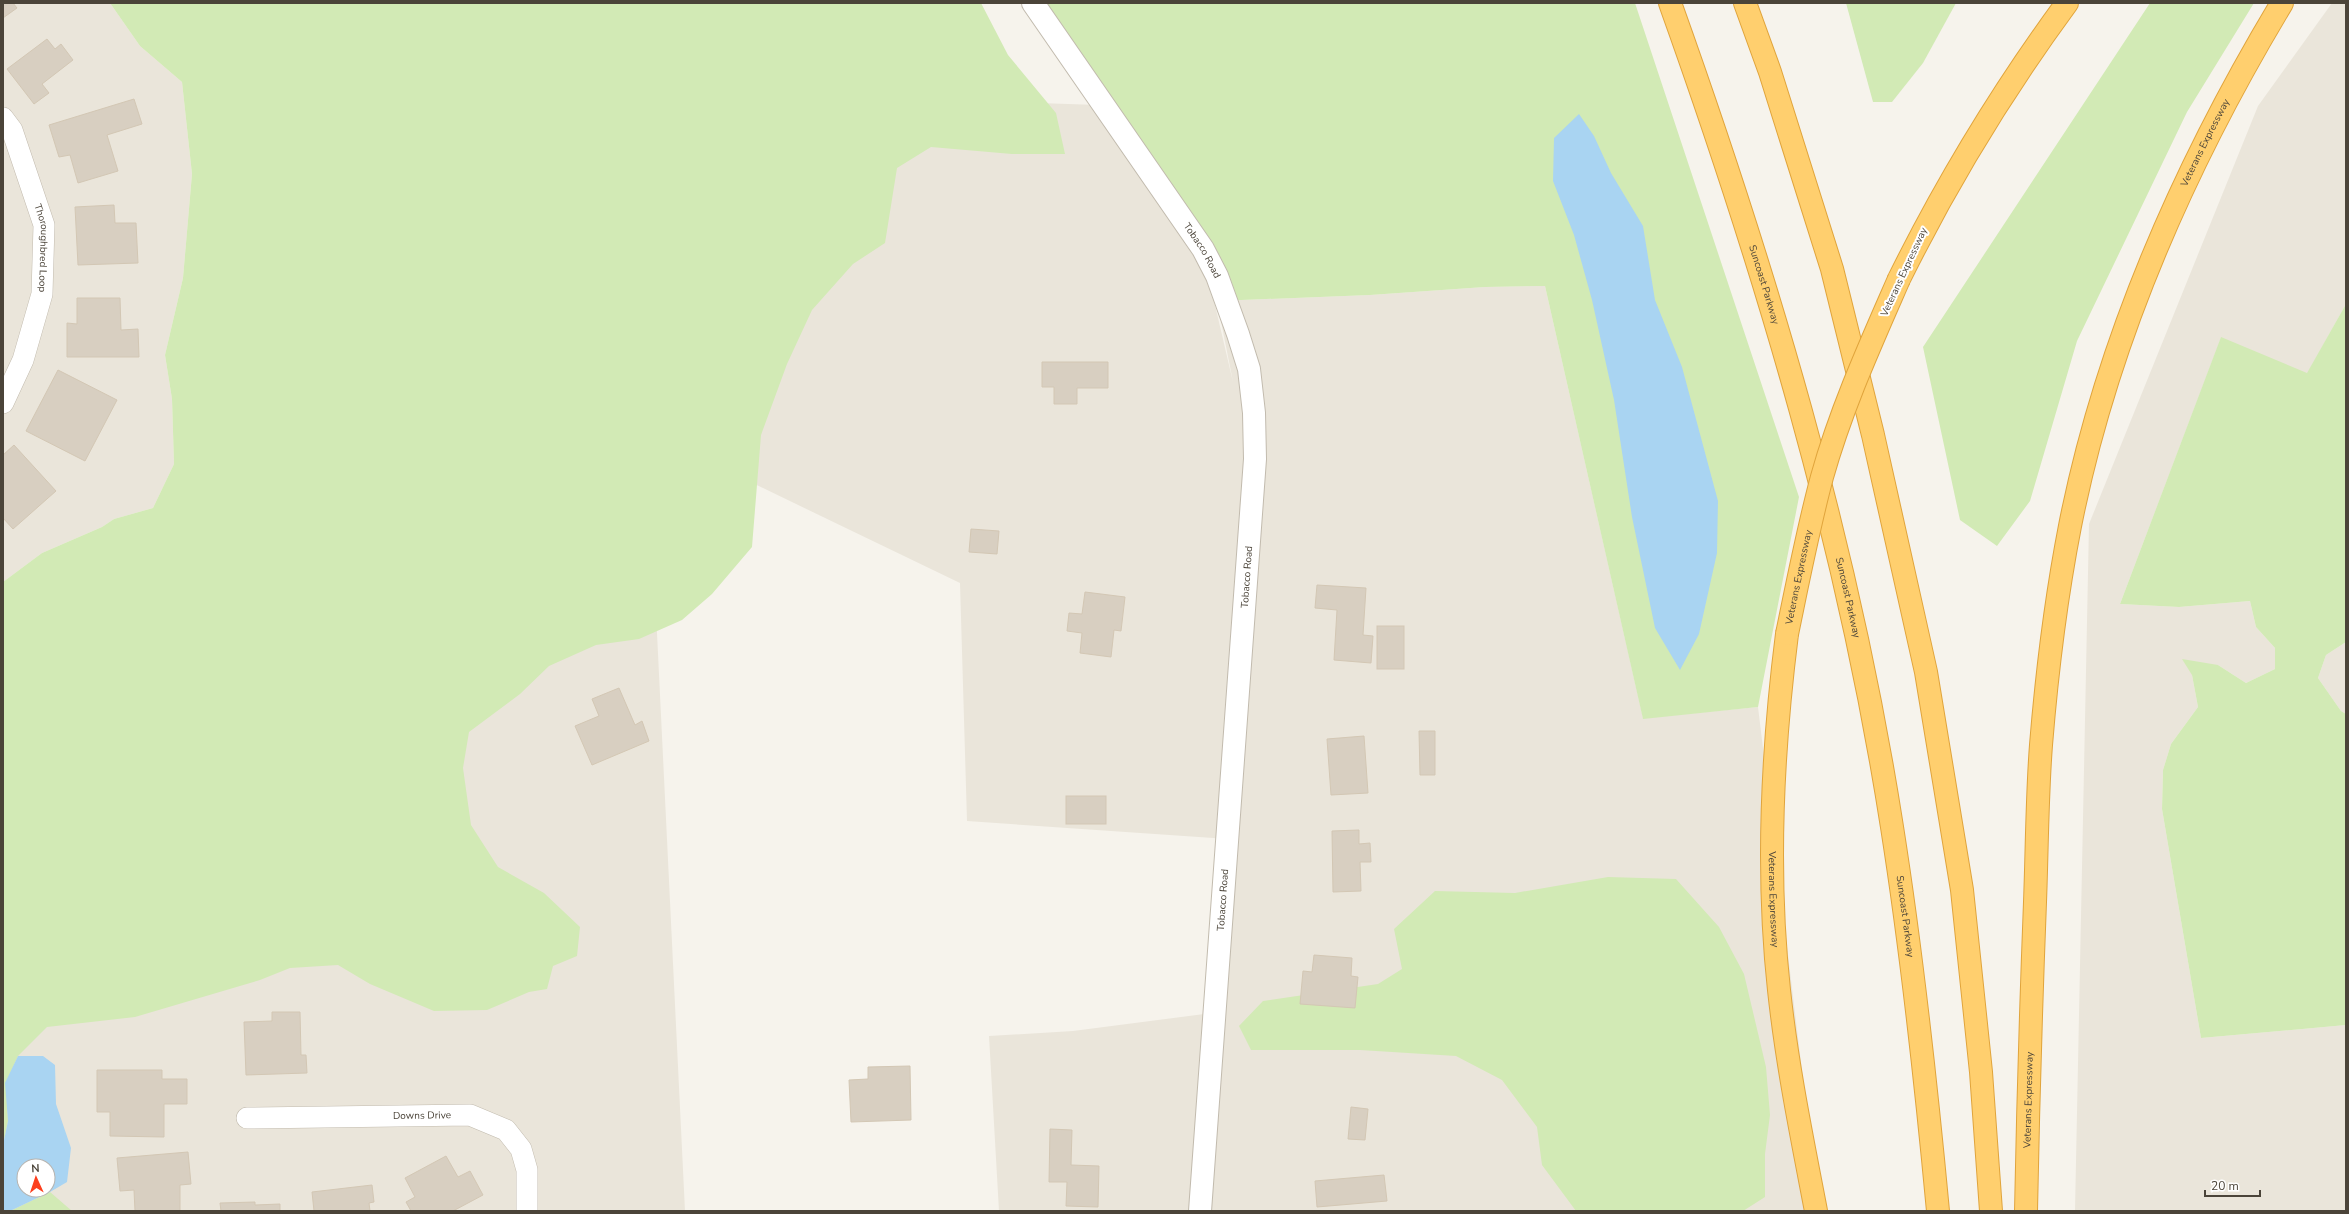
<svg xmlns="http://www.w3.org/2000/svg" width="2349" height="1214" viewBox="0 0 2349 1214" font-family="'Nunito Sans',sans-serif">
	<rect width="100%" height="100%" fill="#f6f3ec"/>
	<g fill="#eae5da" fill-rule="evenodd">
		<polygon points="3,3 110,3 140,46 182,82 192,174 183,278 165,355 172,399 174,464 153,508 114,519 102,527 42,553 3,582"/>
		<polygon points="2332,3 2346,3 2346,304 2307,374 2221,338 2120,604 2179,607 2250,601 2256,627 2275,648 2275,669 2246,683 2218,665 2192,675 2198,707 2171,744 2163,770 2162,809 2201,1038 2346,1025 2346,1211 2075,1211 2089,524 2258,106"/>
		<polygon points="949,100 1098,105 1187,233 1211,288 1233,382 1217,301 1370,295 1485,287 1545,286 1643,718 1758,707 1819,1211 999,1211 989,1036 1073,1031 1212,1013 1228,839 967,821 960,583 684,450 845,203"/>
		<path d="M654 571 685 1211H3V674ZM24 1166H48V1190H24Z"/>
		<polygon points="2346,642 2346,714 2341,711 2318,678 2326,655"/>
	</g>
	<g fill="#d2eab5">
		<polygon points="110,3 981,3 1008,55 1056,113 1065,154 1012,154 931,147 897,168 885,243 853,264 812,310 787,364 761,435 752,547 712,594 682,620 639,639 596,645 549,666 520,694 469,732 463,768 471,825 498,867 544,893 580,927 577,956 553,966 547,989 529,992 487,1010 434,1011 370,984 338,965 290,968 260,980 135,1017 47,1027 18,1056 6,1083 8,1121 3,1145 3,582 42,553 102,527 114,519 153,508 174,464 172,399 165,355 183,278 192,174 182,82 140,46"/>
		<polygon points="1031,3 1635,3 1799,497 1758,707 1643,719 1545,286 1485,287 1370,295 1217,301 1187,233"/>
		<polygon points="1846,3 1956,3 1923,63 1892,102 1873,102"/>
		<polygon points="2150,3 2254,3 2187,112 2077,341 2030,501 1997,546 1960,520 1923,347"/>
		<polygon points="2346,304 2346,642 2326,655 2318,678 2341,711 2346,714 2346,1025 2201,1038 2162,809 2163,770 2171,744 2198,707 2192,675 2182,659 2218,665 2246,683 2275,669 2275,648 2256,627 2250,601 2179,607 2120,604 2221,337 2307,373"/>
		<polygon points="1608,877 1676,879 1719,927 1744,974 1766,1067 1770,1115 1765,1154 1765,1197 1743,1211 1576,1211 1542,1165 1537,1127 1502,1080 1456,1056 1360,1050 1251,1050 1239,1026 1263,1001 1378,984 1402,969 1394,929 1435,891 1515,893"/>
		<polygon points="50,1192 72,1211 10,1211"/>
	</g>
	<g fill="#a9d4f2" fill-rule="evenodd">
		<polygon points="1579,114 1594,136 1611,173 1643,226 1655,300 1682,367 1718,501 1717,553 1699,634 1680,670 1655,628 1632,517 1614,400 1592,300 1574,235 1553,181 1554,138"/>
		<path d="M18 1056H43L55 1065 56 1104 71 1148 67 1182 50 1192 10 1211H3V1145L8 1121 5 1083ZM24 1166H48V1190H24Z"/>
	</g>
	<g fill="#d8cfc1" stroke="#d3c7b4">
		<polygon points="3,3 13,3 17,8 3,18"/>
		<polygon points="47,39 55,49 61,44 73,60 42,84 49,93 34,104 7,69"/>
		<polygon points="134,99 142,124 107,135 118,171 78,183 70,155 59,157 49,125"/>
		<polygon points="114,205 115,223 136,223 138,263 78,265 75,207"/>
		<polygon points="77,298 120,298 121,330 138,329 139,357 67,357 67,323 77,324"/>
		<polygon points="1042,362 1108,362 1108,388 1077,388 1077,404 1054,404 1054,387 1042,387"/>
		<polygon points="58,370 117,400 85,461 26,431"/>
		<polygon points="14,445 56,491 13,529 3,518 3,455"/>
		<polygon points="971,529 999,531 997,554 969,552"/>
		<polygon points="1317,585 1366,588 1363,635 1373,636 1371,663 1334,660 1337,610 1315,608"/>
		<polygon points="1085,592 1125,597 1121,631 1114,630 1111,657 1080,653 1082,633 1067,631 1069,613 1082,614"/>
		<rect x="1377" y="626" width="27" height="43"/>
		<polygon points="619,688 635,725 642,721 649,741 592,765 575,726 599,716 592,699"/>
		<polygon points="1419,731 1435,731 1435,775 1420,775"/>
		<polygon points="1364,736 1368,793 1331,795 1327,739"/>
		<rect x="1066" y="796" width="40" height="28"/>
		<polygon points="1359,830 1359,844 1370,843 1371,862 1360,862 1361,891 1333,892 1332,831"/>
		<polygon points="1314,955 1352,958 1351,976 1358,977 1355,1008 1300,1004 1303,971 1312,972"/>
		<polygon points="272,1012 300,1012 301,1055 306,1055 307,1073 246,1075 244,1022 272,1021"/>
		<polygon points="910,1066 911,1120 851,1122 849,1080 868,1079 868,1067"/>
		<polygon points="97,1070 162,1070 162,1079 187,1079 187,1104 164,1104 164,1137 110,1136 110,1112 97,1112"/>
		<polygon points="1351,1107 1368,1109 1365,1140 1348,1139"/>
		<polygon points="1050,1129 1072,1130 1071,1165 1099,1166 1098,1207 1066,1206 1067,1182 1049,1182"/>
		<polygon points="188,1152 191,1184 180,1185 180,1211 135,1211 134,1190 120,1191 117,1158"/>
		<polygon points="446,1156 458,1177 470,1171 483,1195 453,1211 411,1211 406,1202 415,1197 405,1178"/>
		<polygon points="1384,1175 1387,1201 1317,1207 1315,1181"/>
		<polygon points="372,1185 374,1202 369,1203 370,1211 314,1211 312,1192"/>
		<polygon points="255,1202 255,1205 280,1204 280,1211 221,1211 220,1203"/>
	</g>
	<g fill="none" stroke-linecap="round" stroke-linejoin="round">
		<defs>
			<g id="minor">
				<path id="s1" d="M3 118 12 130 44 225 42 294 23 360 3 403"/>
				<path id="s2" d="M247 1118 470 1115 506 1130 521 1149 527 1170V1211"/>
			</g>
			<g id="tertiary">
				<path id="s3" d="M1033 3 1203 249 1217 276 1238 334 1249 369 1254 413 1255 459 1200 1211"/>
			</g>
			<g id="motorway">
				<path id="s4" d="M1670 3C1766 271 1848 545 1892 827 1912 954 1926 1083 1938 1211"/>
				<polyline points="1745,3 1770,72 1832,269 1873,435 1926,672 1962,890 1981,1072 1991,1211"/>
				<path d="M1899 279C1947 182 2003 90 2067 3"/>
				<path id="s5" d="M1787 634C1772 752 1766 871 1779 990 1787 1065 1802 1138 1816 1211"/>
				<path id="s6" d="M2026 1211C2028 1108 2031 1005 2035 902 2037 850 2037 797 2041 745 2047 671 2056 598 2070 526 2107 339 2184 166 2282 3"/>
			</g>
		</defs>
		<use href="#minor" stroke="#c2bbae" stroke-width="22"/>
		<use href="#tertiary" stroke="#c2bbae" stroke-width="24"/>
		<use href="#motorway" stroke="#e0a43c" stroke-width="24"/>
		<use href="#minor" stroke="#fff" stroke-width="21"/>
		<use href="#tertiary" stroke="#fff" stroke-width="22"/>
		<use href="#motorway" stroke="#ffcf6e" stroke-width="22"/>
		<defs>
			<g id="motorway-bridge">
				<path id="s7" d="M1787 634C1798 581 1808 529 1822 477 1841 409 1871 343 1899 279"/>
			</g>
		</defs>
		<use href="#motorway-bridge" stroke="#e0a43c" stroke-width="24" stroke-linecap="butt"/>
		<use href="#motorway-bridge" stroke="#ffcf6e" stroke-width="22"/>
	</g>
	<g text-anchor="middle" dominant-baseline="central" stroke-width="4" stroke-linejoin="round" paint-order="stroke">
		<g font-size="10" fill="#4b4439" stroke="#fff">
			<text stroke="none"><textPath href="#s6" startOffset="1095">Veterans Expressway</textPath></text>
			<text stroke="none"><textPath href="#s1" startOffset="138">Thoroughbred Loop</textPath></text>
			<text stroke="none"><textPath href="#s3" startOffset="300">Tobacco Road</textPath></text>
			<text transform="translate(1904 272) rotate(-65)">Veterans Expressway</text>
			<text stroke="none"><textPath href="#s4" startOffset="297">Suncoast Parkway</textPath></text>
			<text transform="translate(1247 577) rotate(-86)">Tobacco Road</text>
			<text stroke="none"><textPath href="#s7" startOffset="58">Veterans Expressway</textPath></text>
			<text stroke="none"><textPath href="#s4" startOffset="621">Suncoast Parkway</textPath></text>
			<text stroke="none"><textPath href="#s5" startOffset="266">Veterans Expressway</textPath></text>
			<text transform="translate(1223 900) rotate(-86)">Tobacco Road</text>
			<text stroke="none"><textPath href="#s4" startOffset="945">Suncoast Parkway</textPath></text>
			<text stroke="none"><textPath href="#s6" startOffset="111">Veterans Expressway</textPath></text>
			<text stroke="none"><textPath href="#s2" startOffset="175">Downs Drive</textPath></text>
		</g>
	</g>
	<rect width="2349" height="1214" fill="none" stroke="#4b4439" stroke-width="8"/>
	<g transform="translate(36 1178) rotate(357)"><circle r="19" fill="#ffffff" stroke="#b7b4b0"/>
	<path d="M0-3L7 15L0 10L-7 15Z" fill="#fc3f1d"/>
	<text y="-6" font-size="11" font-weight="bold" text-anchor="middle" fill="#4b4439">N</text>
	</g>
	<path d="M2205 1190v6h55v-6" fill="none" stroke="#4b4439" stroke-width="2"/>
	<text x="2211" y="1190" font-size="12" fill="#4b4439" stroke="#ffffff" stroke-width="3" paint-order="stroke">20 m</text>
</svg>
